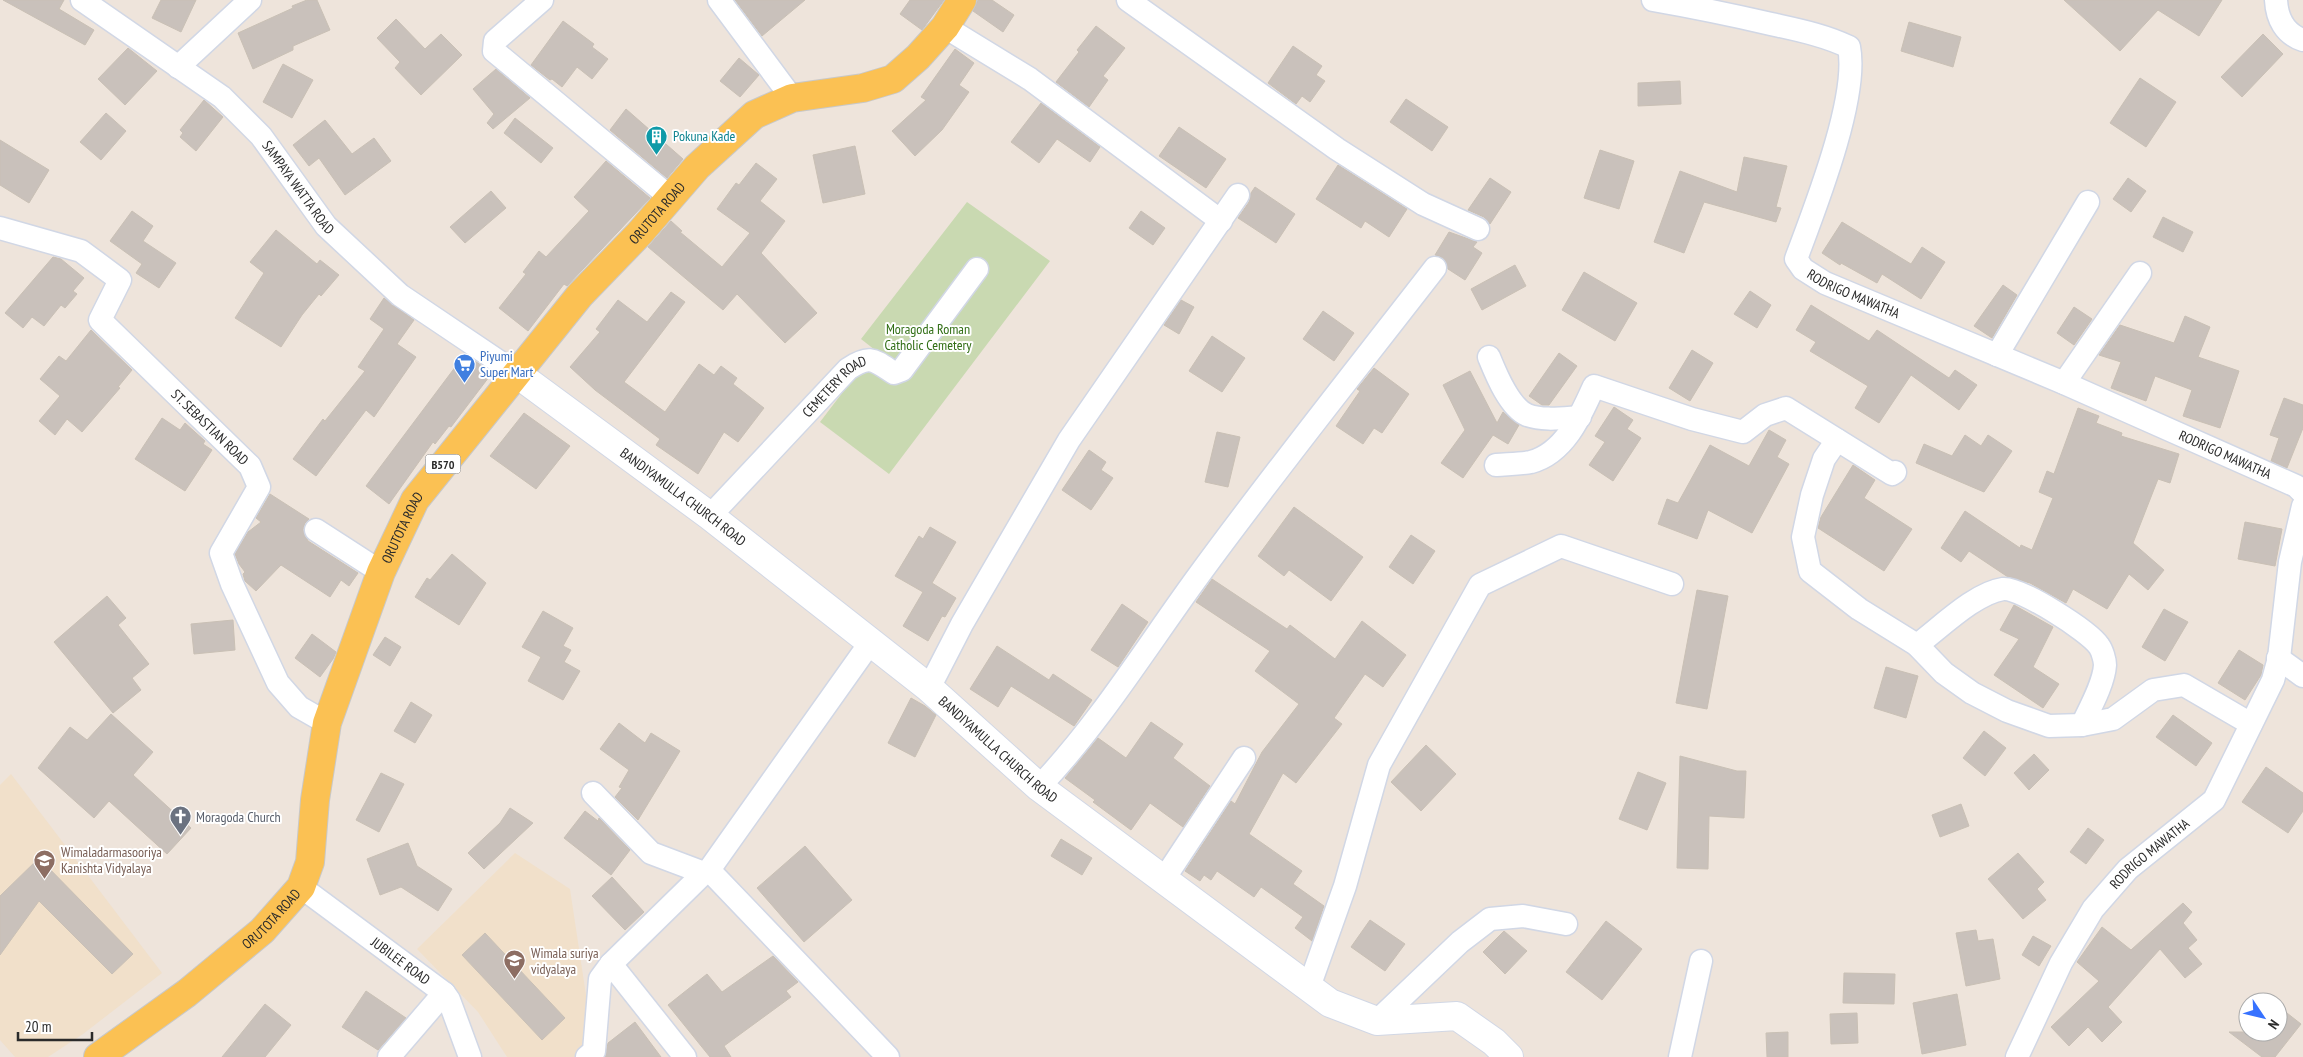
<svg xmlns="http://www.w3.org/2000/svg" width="2303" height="1057" viewBox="0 0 2303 1057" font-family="'PT Sans Narrow',sans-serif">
	<rect width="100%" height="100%" fill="#eee4db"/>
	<g fill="#f1e0ca">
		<polygon points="11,774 162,973 83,1034 48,1057 15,1057 0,1040 0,785"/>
		<polygon points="515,853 570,889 589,1015 582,1057 507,1057 478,1012 417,949"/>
	</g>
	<polygon fill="#c9d9b1" points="967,202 1050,261 889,474 820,422 875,350 861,339"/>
	<g fill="#c9c1bb" stroke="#c9c0b5">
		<polygon points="3,0 64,0 59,9 94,30 85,45"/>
		<polygon points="161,0 196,0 181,32 152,18"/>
		<polygon points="307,0 317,0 330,30 293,46 293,50 253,69 238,33 293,8 292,6"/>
		<polygon points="735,0 805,0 762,36"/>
		<polygon points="910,0 944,0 922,30 900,14"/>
		<polygon points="978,0 992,0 1014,15 1003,32 973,11"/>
		<polygon points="2064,0 2222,0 2199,36 2158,10 2120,51"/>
		<polygon points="396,19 425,49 441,34 462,55 421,95 395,68 400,62 377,38"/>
		<polygon points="563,21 594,44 592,47 608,59 592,79 577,67 562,87 552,79 550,80 531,65"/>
		<polygon points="1909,22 1961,37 1953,67 1901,51"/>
		<polygon points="1096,26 1125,48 1103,76 1108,80 1089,107 1056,82 1079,52 1077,50"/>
		<polygon points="2263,34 2283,54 2242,97 2221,77"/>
		<polygon points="1293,46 1322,66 1316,75 1325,81 1310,102 1302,96 1296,104 1268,83"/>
		<polygon points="128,48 157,71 125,105 98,79"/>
		<polygon points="955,49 974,63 959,85 969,92 942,130 915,156 892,131 926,100 921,97"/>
		<polygon points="739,58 759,75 740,97 720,81"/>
		<polygon points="283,64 313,80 292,118 263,102"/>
		<polygon points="496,69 530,98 493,129 487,123 494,114 473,89"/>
		<polygon points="2140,78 2176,102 2146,147 2110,123"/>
		<polygon points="1680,81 1681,104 1638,106 1638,83"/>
		<polygon points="1406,99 1448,127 1432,151 1390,122"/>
		<polygon points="204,100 223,117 196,151 180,137 183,133 180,130"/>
		<polygon points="1041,103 1100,147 1090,162 1057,139 1039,163 1011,142"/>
		<polygon points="626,109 683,159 667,178 610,130"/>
		<polygon points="106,113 126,131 101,160 80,142"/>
		<polygon points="515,118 553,148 541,163 504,133"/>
		<polygon points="325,120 352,154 374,138 391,161 345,195 319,158 309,166 293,145"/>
		<polygon points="1179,127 1226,159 1206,188 1159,156"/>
		<polygon points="0,140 49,170 29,203 0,185"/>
		<polygon points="855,146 865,194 823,203 813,155"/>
		<polygon points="1600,150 1634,161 1619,209 1584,198"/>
		<polygon points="1744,157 1787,166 1776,207 1781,208 1776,222 1704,202 1684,253 1654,242 1680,171 1737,192"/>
		<polygon points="606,161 650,198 567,286 564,284 528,331 499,308 526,274 523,272 539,251 546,257 589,211 574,197"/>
		<polygon points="756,163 777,179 760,201 785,221 761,253 817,313 785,343 737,294 723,310 648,247 671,221 682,231 680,232 722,267 750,233 717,209 736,183 739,185"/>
		<polygon points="1338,165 1407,209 1389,237 1365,221 1361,228 1316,199"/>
		<polygon points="1490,178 1511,192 1490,224 1484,217 1468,210"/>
		<polygon points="2128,178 2146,191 2131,212 2113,199"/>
		<polygon points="1255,187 1295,214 1276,243 1238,218 1249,202 1251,193"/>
		<polygon points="491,191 506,208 465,243 450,227"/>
		<polygon points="132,211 153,226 143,241 176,263 159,288 136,273 142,264 110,241"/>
		<polygon points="1141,211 1165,228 1153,245 1129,228"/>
		<polygon points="2163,217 2193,232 2183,252 2153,237"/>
		<polygon points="1842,222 1911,264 1922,247 1945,262 1921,299 1882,274 1877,283 1841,263 1840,265 1822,253"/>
		<polygon points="276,230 317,264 320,260 339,275 321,296 319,294 302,315 281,347 235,318 264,273 250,262"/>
		<polygon points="1449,232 1477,242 1473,247 1482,253 1465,280 1448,269 1443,258 1435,255"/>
		<polygon points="53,257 61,259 84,278 73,291 77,294 65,308 61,305 44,326 32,317 23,328 5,313"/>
		<polygon points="1515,265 1526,286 1482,310 1471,289"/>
		<polygon points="1584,272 1637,303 1615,341 1562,310"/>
		<polygon points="2003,285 2017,295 1992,338 1974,326"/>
		<polygon points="1750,291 1771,305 1757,328 1734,314"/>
		<polygon points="671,292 685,302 624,382 665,412 699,364 714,375 721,366 737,378 733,384 764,408 738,442 724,432 698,474 656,445 660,439 595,390 570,367 600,332 596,329 618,300 647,322"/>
		<polygon points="384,298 414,320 397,344 416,357 374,417 366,410 316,476 293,459 323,419 325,421 365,371 358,367 384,329 370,319"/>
		<polygon points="1181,300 1194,307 1179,334 1164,325"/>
		<polygon points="1811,305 1869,341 1877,330 1949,378 1955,370 1977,385 1959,410 1911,375 1879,423 1855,408 1868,386 1810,351 1816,342 1796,330"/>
		<polygon points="2074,307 2092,319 2074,345 2057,333"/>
		<polygon points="1323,311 1354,333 1334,361 1303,339"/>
		<polygon points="2185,316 2210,327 2198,357 2239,371 2220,428 2183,416 2192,390 2155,376 2146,401 2111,388 2121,362 2099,355 2120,325 2174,343"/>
		<polygon points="91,330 132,370 118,387 120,388 82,432 67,419 55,435 39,421 60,396 40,379 59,356 66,361"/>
		<polygon points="1212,336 1245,358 1222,392 1189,371"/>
		<polygon points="1692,350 1713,363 1690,401 1669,388"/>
		<polygon points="1559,353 1577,366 1549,405 1542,405 1529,396"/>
		<polygon points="465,354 492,373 451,427 449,426 435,444 433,442 389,504 366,486"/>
		<polygon points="1374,368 1409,394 1382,433 1374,428 1363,444 1336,426 1360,391 1357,389"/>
		<polygon points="1470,371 1497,423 1503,412 1519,425 1508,444 1493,435 1463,478 1441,463 1465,430 1443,385"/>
		<polygon points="2284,398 2303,405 2303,428 2287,468 2271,461 2279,438 2270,435"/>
		<polygon points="1614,407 1633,420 1627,429 1641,438 1613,481 1589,465 1605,442 1595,436"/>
		<polygon points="2078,408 2099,416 2096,423 2122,433 2121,436 2179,454 2170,483 2158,479 2133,543 2164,570 2148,590 2129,574 2107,609 2073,589 2066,603 2030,583 2008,577 1969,551 1961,562 1941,548 1965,511 2020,548 2021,545 2032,550 2053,498 2039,492 2047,471 2054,474"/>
		<polygon points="524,413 570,446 536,489 490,456"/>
		<polygon points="162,418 180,430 185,423 205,441 203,444 212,450 185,491 135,459"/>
		<polygon points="1769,430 1786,440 1777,457 1789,464 1752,533 1708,510 1697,539 1658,524 1667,499 1678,503 1710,445 1749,466"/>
		<polygon points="1217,432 1240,437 1228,487 1205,482"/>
		<polygon points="1965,435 1981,446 1988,435 2012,451 1984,492 1916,463 1924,444 1952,456"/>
		<polygon points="1089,450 1106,462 1101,470 1113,478 1091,510 1062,490"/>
		<polygon points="1853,465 1875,480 1864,498 1912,529 1884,571 1818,528 1821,517"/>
		<polygon points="270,494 309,519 305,523 303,530 308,541 358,573 349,586 341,580 330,597 281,565 256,591 245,581 243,574 245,572 239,564 235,554 248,532 261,522 256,518"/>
		<polygon points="1294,507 1363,557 1331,601 1289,570 1284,576 1258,556"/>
		<polygon points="2245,522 2282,529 2275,566 2238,559"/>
		<polygon points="930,527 956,542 932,583 956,598 945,617 942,616 928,641 903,626 923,592 895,576 919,536 923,539"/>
		<polygon points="1411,535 1435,551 1413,584 1389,567"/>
		<polygon points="452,554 486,583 459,625 415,597 427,578 430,580"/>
		<polygon points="1212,579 1287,629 1290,625 1335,659 1362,621 1406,655 1383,687 1365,674 1334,718 1342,724 1296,783 1283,773 1249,834 1302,871 1293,884 1324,906 1312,941 1295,928 1303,917 1261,887 1254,897 1217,871 1211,880 1204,875 1200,881 1185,871 1231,801 1235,804 1262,752 1299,704 1255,671 1270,651 1196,602"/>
		<polygon points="1697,590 1728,596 1707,709 1676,703"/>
		<polygon points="107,596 126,618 118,625 149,664 132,678 141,690 113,713 54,642"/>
		<polygon points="1122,604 1148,622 1118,667 1091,650"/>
		<polygon points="2014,605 2053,627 2033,667 2059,684 2043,708 1994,675 2019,639 2000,630"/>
		<polygon points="2164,609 2188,622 2165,661 2142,647"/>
		<polygon points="543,611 573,628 563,646 571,650 564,662 580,671 563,700 528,681 541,657 522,647"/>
		<polygon points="233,620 235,650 194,654 191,624"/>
		<polygon points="312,634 336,652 333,659 320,677 295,658"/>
		<polygon points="385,637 401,647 390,666 373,655"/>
		<polygon points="997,646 1049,680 1053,674 1092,700 1074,726 1011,686 998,707 970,689"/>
		<polygon points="2239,650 2263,665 2261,675 2245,700 2218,683"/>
		<polygon points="1886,667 1918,676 1906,718 1874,708"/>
		<polygon points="911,698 925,706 936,715 915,757 888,743"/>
		<polygon points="411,702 432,715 415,743 394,731"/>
		<polygon points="111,714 153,752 133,775 191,828 167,854 109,801 94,818 38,768 70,727 87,740"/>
		<polygon points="2173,715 2212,743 2196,766 2156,737"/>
		<polygon points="1151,722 1183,744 1173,758 1210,786 1183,827 1150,803 1131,830 1093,802 1095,800 1065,778 1098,738 1126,758"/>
		<polygon points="619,723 645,743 651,733 680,751 638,820 615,797 622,788 619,787 629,770 600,749"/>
		<polygon points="1984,731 2006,748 1985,776 1963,758"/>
		<polygon points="1426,745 1456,774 1421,811 1391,782"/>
		<polygon points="2034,754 2049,770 2029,790 2014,773"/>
		<polygon points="1680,756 1737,771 1746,771 1744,818 1709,816 1708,869 1677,868"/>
		<polygon points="2266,767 2303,793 2303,811 2288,833 2242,802"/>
		<polygon points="1638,772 1666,783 1647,830 1619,819"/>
		<polygon points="381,773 404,784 379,832 356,820"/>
		<polygon points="1961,804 1969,826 1940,837 1932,815"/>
		<polygon points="510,808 533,823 484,869 468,853 500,823"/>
		<polygon points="585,811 598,821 599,818 630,850 611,875 564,838"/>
		<polygon points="2088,828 2104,840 2086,864 2070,852"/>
		<polygon points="1061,839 1092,858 1082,875 1051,856"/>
		<polygon points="408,843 417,866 452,889 438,911 401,887 380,895 367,859"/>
		<polygon points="805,846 852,900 804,942 757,888"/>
		<polygon points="2018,853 2044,882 2037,889 2046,900 2023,919 1988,879"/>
		<polygon points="39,858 133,954 112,974 39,901 0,955 0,896"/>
		<polygon points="612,877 644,912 625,930 592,896"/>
		<polygon points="2183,903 2192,912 2183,923 2197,940 2188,948 2202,964 2185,978 2160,949 2108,1007 2122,1022 2102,1042 2088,1027 2069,1046 2051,1027 2099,981 2077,962 2102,927 2131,950"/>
		<polygon points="1370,920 1405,944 1385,971 1351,947"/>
		<polygon points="1606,921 1642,949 1602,1000 1566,972"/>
		<polygon points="1976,930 1978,941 1993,939 2000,979 1966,986 1956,933"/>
		<polygon points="1504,931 1527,951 1505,974 1483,952"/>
		<polygon points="485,933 565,1018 542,1040 462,955"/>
		<polygon points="2033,936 2051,946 2039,966 2022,955"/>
		<polygon points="773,956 798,982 786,991 791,997 724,1046 731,1057 710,1057 668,1005 707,974 722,992"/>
		<polygon points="1844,973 1895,974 1894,1004 1843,1003"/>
		<polygon points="366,991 406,1018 378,1050 342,1027"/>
		<polygon points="1957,994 1966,1045 1922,1054 1913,1003"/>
		<polygon points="265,1004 291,1025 265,1057 222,1057"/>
		<polygon points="2278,1006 2301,1024 2275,1057 2262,1057 2229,1032 2278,1032"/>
		<polygon points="1857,1013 1858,1043 1831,1044 1830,1014"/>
		<polygon points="635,1022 661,1057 605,1057 608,1043"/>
		<polygon points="1788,1032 1788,1057 1767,1057 1766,1033"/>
	</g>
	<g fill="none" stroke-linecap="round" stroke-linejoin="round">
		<defs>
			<g id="street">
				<path id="s1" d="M82 0 222 97 261 136 326 226 400 295 516 373"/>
				<polyline points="542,0 495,41 494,51 671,198"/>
				<polyline points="719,0 792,98"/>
				<polyline points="1128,0 1337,149 1423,204 1478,229"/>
				<path id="s2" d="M1653 0C1693 7 1732 15 1771 24 1798 30 1824 35 1849 47 1859 97 1815 208 1796 259L1803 269 1825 283 2064 383 2296 486 2303 493"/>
				<path d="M2276 0C2277 19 2285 34 2303 40"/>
				<polyline points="945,27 1030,79 1221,221"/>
				<polyline points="178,67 250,0"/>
				<path id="s3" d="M0 228 81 251 120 280 100 320 250 466 259 487 221 553 232 584 278 683 299 707 327 723"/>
				<polyline points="1997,355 2088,202"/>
				<path d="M1489 357C1496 374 1509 407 1527 415 1543 421 1563 418 1580 417"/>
				<polyline points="2064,383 2140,273"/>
				<polyline points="1837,440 1824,459 1812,495 1803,537 1810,571 1859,609 1917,645 1944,673 1972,693 2007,711 2049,726 2082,725 2113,719 2153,690 2184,685 2251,724"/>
				<path d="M1496 465C1508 464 1520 464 1531 462 1565 453 1581 415 1594 386L1692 419 1743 432 1765 415 1786 408 1892 474 1895 472"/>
				<path id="s4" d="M710 516 848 369C870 354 874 360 894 373L902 370 977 269"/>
				<polyline points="316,530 381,572"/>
				<path d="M1917 645C1940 628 1975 593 2003 589 2020 587 2089 631 2099 646 2102 650 2105 660 2105 665 2104 683 2090 708 2082 725"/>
				<polyline points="2278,658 2303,676"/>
				<polyline points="929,688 962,624 1069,440 1238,195"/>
				<path d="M1039 787C1100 723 1147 646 1199 575 1275 471 1356 370 1435 268"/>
				<polyline points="593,793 651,853 704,873 709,870 870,643"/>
				<polyline points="709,870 888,1057"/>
				<polyline points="1164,879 1244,758"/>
				<path id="s5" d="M301 887 444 993 449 1000 470 1057"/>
				<polyline points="611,964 685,1057"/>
				<polyline points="1309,987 1345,886 1379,765 1480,585 1561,546 1672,584"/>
				<polyline points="1377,1021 1460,942 1490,919 1523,916 1566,924"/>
				<polyline points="389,1057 444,993"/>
				<polyline points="587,1057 594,1051 600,979 611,964 704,873"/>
				<polyline points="1680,1057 1701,961"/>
				<path id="s6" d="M2017 1057 2061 963 2093 909 2128 869 2214 800 2273 680 2279 658 2290 562 2303 506"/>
			</g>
			<g id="secondary">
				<path id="s7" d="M516 373 710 516 929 688 1039 787 1330 1003 1377 1021 1457 1016 1494 1042 1509 1057"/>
			</g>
			<g id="primary">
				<path id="s8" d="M98 1057 187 993 262 931 301 887 310 862 315 800 327 723 381 572 415 500 580 295 639 234 697 167 754 115 792 98 863 88 893 79 918 57 945 27 962 0"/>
			</g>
		</defs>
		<use href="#street" stroke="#d1d7e5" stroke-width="25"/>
		<use href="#secondary" stroke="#d1d7e5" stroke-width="30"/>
		<use href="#primary" stroke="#c8c8c8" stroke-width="30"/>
		<use href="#street" stroke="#fff" stroke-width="22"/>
		<use href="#secondary" stroke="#fff" stroke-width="28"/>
		<use href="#primary" stroke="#fbc153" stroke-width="28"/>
	</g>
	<defs>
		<symbol id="building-pin" viewBox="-11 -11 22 30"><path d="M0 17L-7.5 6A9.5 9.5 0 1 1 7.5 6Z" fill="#0f9aa8" stroke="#fff"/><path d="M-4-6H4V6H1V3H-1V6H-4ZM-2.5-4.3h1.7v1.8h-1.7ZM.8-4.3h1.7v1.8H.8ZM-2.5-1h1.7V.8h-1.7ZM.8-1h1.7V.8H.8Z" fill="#fff"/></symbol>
		<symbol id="supermarket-pin" viewBox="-11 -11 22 30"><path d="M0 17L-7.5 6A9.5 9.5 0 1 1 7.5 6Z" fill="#3f7fe0" stroke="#fff"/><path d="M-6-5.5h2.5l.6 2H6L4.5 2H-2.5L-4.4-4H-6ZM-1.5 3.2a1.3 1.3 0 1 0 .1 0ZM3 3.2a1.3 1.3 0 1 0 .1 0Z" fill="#fff"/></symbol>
		<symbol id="church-pin" viewBox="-11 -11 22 30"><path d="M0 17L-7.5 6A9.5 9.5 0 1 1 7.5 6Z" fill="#6b7280" stroke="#fff"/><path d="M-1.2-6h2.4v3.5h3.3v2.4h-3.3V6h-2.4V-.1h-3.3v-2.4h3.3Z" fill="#fff"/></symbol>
		<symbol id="school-pin" viewBox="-11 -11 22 30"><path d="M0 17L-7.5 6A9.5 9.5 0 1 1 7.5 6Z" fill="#8d6e63" stroke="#fff"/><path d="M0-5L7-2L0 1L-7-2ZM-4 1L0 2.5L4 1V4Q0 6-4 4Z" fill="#fff"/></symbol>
	</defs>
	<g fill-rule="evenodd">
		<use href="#building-pin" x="644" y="124" width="25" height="34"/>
		<use href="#supermarket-pin" x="452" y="352" width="25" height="34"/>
		<use href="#church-pin" x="168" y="804" width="25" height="34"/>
		<use href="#school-pin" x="32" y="848" width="25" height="34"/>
		<use href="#school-pin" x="502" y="948" width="25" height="34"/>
	</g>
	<g text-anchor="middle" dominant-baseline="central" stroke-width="4" stroke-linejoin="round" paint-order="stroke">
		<rect fill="#fff" stroke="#6b6b6b" stroke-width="1" x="425.5" y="454.5" width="35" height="19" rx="4"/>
		<g font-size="12" font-weight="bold" fill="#2b2b2b">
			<text x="443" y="464">B570</text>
		</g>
		<g font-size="14" fill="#0d838f" stroke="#fff" text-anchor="start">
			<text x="673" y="136">Pokuna Kade</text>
		</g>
		<g font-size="14" fill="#2b2b2b" stroke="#fff">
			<text stroke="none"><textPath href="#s1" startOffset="289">SAMPAYA WATTA ROAD</textPath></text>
			<text stroke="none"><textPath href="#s8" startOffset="1048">ORUTOTA ROAD</textPath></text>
			<text stroke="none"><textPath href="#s2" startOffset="491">RODRIGO MAWATHA</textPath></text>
			<text stroke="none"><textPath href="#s4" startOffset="180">CEMETERY ROAD</textPath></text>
			<text stroke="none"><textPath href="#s3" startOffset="331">ST. SEBASTIAN ROAD</textPath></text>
			<text stroke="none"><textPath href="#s2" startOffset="896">RODRIGO MAWATHA</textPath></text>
			<text stroke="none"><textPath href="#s7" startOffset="208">BANDIYAMULLA CHURCH ROAD</textPath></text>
			<text stroke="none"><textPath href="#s8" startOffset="642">ORUTOTA ROAD</textPath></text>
			<text stroke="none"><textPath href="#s7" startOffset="612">BANDIYAMULLA CHURCH ROAD</textPath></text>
			<text stroke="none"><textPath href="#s6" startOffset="246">RODRIGO MAWATHA</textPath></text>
			<text stroke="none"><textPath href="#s8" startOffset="222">ORUTOTA ROAD</textPath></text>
			<text stroke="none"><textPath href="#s5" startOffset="124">JUBILEE ROAD</textPath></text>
		</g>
		<g font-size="14" fill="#316e15" stroke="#fff">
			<text x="928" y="329">Moragoda Roman<tspan x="928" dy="16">Catholic Cemetery</tspan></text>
		</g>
		<g font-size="14" fill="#366cbe" stroke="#fff" text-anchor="start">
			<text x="480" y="356">Piyumi<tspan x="480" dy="16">Super Mart</tspan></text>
		</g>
		<g font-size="14" fill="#5b616d" stroke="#fff" text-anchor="start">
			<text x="196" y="817">Moragoda Church</text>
		</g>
		<g font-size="14" fill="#785e54" stroke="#fff" text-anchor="start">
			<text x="61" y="852">Wimaladarmasooriya<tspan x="61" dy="16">Kanishta Vidyalaya</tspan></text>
			<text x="531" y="953">Wimala suriya<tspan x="531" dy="16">vidyalaya</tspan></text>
		</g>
	</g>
	<g transform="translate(2263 1017) rotate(125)"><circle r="24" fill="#ffffff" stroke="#aaaaaa"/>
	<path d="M0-4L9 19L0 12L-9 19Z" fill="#3772ff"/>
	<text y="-8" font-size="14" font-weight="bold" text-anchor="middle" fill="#2b2b2b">N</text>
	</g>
	<path d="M18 1032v8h74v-8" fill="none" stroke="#2b2b2b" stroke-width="2.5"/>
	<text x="25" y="1032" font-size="15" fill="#2b2b2b" stroke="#ffffff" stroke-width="4" paint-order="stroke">20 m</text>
</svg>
